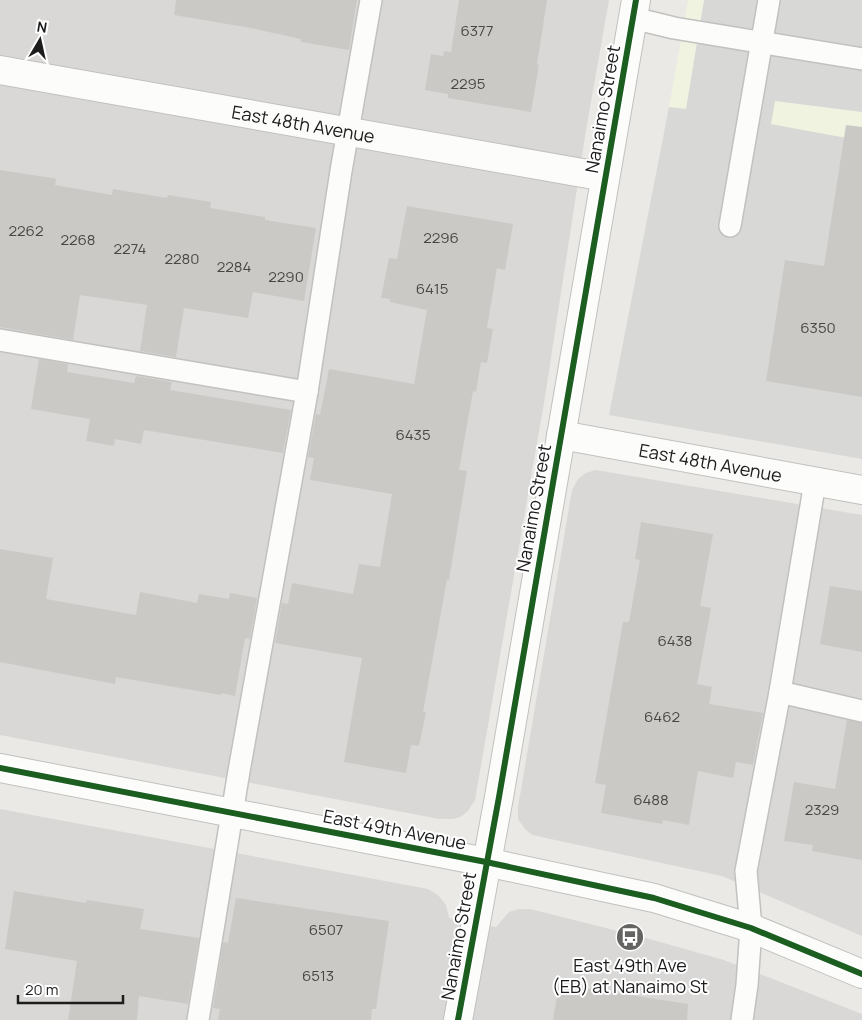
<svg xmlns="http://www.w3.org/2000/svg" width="862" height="1020" viewBox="0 0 862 1020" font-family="Manrope,sans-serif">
	<rect width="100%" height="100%" fill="#eae9e5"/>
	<g fill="#d9d8d6">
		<polygon points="0,0 609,0 586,130 545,397 475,800 467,812 460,817 453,819 439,819 0,735"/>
		<polygon points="596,470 862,515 862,936 722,876 532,835 525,829 518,819 518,807 572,490 578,479 586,473"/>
		<polygon points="0,809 428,889 438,895 446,905 449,918 496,927 509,912 519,909 530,909 646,938 724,960 862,1014 862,1020 0,1020"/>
	</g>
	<polygon fill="#f1f3e1" points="688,0 862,0 862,141 669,107"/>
	<polygon fill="#d8d8d6" points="704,0 862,0 862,112 775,101 771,124 862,141 862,459 609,415 669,107 686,109"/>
	<g fill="#cbc9c6">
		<polygon points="176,0 357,0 349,50 301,42 301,39 251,28 174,15"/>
		<polygon points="459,0 547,0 537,64 539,65 531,112 448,98 448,94 425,90 431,54 443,56 444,51 451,52"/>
		<polygon points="846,125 862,127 862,397 766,381 785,260 824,266"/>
		<polygon points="0,170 52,178 56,179 55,185 112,195 113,189 167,198 168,195 211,202 210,208 265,217 265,220 316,228 304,301 253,292 248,318 184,308 176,357 140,351 147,305 80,295 73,340 0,327"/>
		<polygon points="407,206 513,224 505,270 497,268 487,328 493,329 487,363 481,362 476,392 473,391 459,470 467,471 449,580 447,579 423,712 426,712 419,746 411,745 406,773 344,762 362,658 275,643 282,603 288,604 292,583 353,594 359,564 380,567 392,494 310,480 314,458 308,457 316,414 320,415 329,369 414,384 427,310 390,302 390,299 381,298 389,258 397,259"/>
		<polygon points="39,359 68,364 67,372 134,383 136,376 172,382 170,390 291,410 283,453 144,430 141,444 115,439 114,446 86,441 90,419 31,409"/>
		<polygon points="641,522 713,534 700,606 711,608 697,684 712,687 709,704 763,713 753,765 736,762 733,778 698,771 689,825 663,820 662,824 601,813 606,785 595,783 623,622 629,622 640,560 635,559"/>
		<polygon points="0,549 53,558 46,599 136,615 140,592 197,603 199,594 229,599 230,593 257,598 250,639 245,638 235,696 222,693 221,695 116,677 115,684 0,662"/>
		<polygon points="830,586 862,591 862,652 820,644"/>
		<polygon points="847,720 862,723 862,860 812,851 813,845 784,841 794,782 835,789"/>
		<polygon points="14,891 86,903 87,900 144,909 140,929 199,938 188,1004 139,996 137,1020 68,1020 77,961 5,949"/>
		<polygon points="236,898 389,921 376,1009 372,1009 371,1020 218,1020 220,1009 213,1008 223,942 228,943"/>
		<polygon points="559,984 688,1004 687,1020 553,1020"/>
	</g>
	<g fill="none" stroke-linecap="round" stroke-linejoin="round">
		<defs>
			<g id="service">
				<polyline points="633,18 674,28 862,59"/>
				<polyline points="730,226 769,0"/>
				<polyline points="0,340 307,392"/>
				<polyline points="780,692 862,711"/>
				<polyline points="198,1020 239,771 307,392 341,171 371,0"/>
				<polyline points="742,1020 747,985 751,928 746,871 780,692 815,482"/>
			</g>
			<g id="minor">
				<path id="s1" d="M0 70 605 177"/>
				<path id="s2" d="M561 435 862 490"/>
				<polyline points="458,1020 499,797 636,0"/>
			</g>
			<polyline id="tertiary" points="0,768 486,862 654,898 751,928 862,974"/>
		</defs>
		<use href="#service" stroke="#c1c1bf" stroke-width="24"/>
		<use href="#minor" stroke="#c1c1bf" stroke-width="30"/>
		<use href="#tertiary" stroke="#c1c1bf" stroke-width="30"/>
		<polyline stroke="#d0c6c3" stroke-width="3" stroke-dasharray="2.5 2.5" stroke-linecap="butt" points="627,948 630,937"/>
		<use href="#service" stroke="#fcfcfb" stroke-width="21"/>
		<use href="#minor" stroke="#fcfcfb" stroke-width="28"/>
		<use href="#tertiary" stroke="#fcfcfb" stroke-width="28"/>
		<defs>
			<g id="cycleway">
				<polyline points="0,768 486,862 654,898 751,928 862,974"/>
				<polyline points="458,1020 499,797 636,0"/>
			</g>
		</defs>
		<use href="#cycleway" stroke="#fff" stroke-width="9"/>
		<use href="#cycleway" stroke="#1b5e20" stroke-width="6"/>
	</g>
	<defs>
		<symbol id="bus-disc" viewBox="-11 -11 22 22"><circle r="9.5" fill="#646462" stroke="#fff"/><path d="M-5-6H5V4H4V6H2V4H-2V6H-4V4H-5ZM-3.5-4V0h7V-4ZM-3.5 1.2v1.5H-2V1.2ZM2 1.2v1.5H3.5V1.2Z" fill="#fff"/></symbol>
	</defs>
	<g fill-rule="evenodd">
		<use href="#bus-disc" x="614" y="921" width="32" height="32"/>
	</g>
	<g text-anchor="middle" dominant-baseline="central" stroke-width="4" stroke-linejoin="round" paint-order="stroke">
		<g font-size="15" fill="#484746">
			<text x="477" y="30">6377</text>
			<text x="468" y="83">2295</text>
			<text x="26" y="230">2262</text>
			<text x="441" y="237">2296</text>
			<text x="78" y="239">2268</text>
			<text x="130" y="248">2274</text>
			<text x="182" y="258">2280</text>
			<text x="234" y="266">2284</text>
			<text x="286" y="276">2290</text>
			<text x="432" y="288">6415</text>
			<text x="818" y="327">6350</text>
			<text x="413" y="434">6435</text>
			<text x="675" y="640">6438</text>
			<text x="662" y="716">6462</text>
			<text x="651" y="799">6488</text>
			<text x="822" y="809">2329</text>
			<text x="326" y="929">6507</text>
			<text x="318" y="975">6513</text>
		</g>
		<g font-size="18" fill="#1c1c1c" stroke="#fff">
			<text transform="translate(602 109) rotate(-80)">Nanaimo Street</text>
			<text stroke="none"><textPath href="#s1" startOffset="308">East 48th Avenue</textPath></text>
			<text stroke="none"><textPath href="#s2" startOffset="152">East 48th Avenue</textPath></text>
			<text transform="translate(533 508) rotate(-80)">Nanaimo Street</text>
			<text transform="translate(395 829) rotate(11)">East 49th Avenue</text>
			<text transform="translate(458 936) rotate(-80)">Nanaimo Street</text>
		</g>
		<g font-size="18" fill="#1c1c1c" stroke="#fff">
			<text x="630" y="965">East 49th Ave<tspan x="630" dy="21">(EB) at Nanaimo St</tspan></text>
		</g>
	</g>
	<g transform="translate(40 40) rotate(9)" stroke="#ffffff" stroke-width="4" paint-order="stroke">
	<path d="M0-4L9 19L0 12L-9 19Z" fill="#1c1c1c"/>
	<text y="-8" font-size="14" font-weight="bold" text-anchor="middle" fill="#1c1c1c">N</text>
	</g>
	<path d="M18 995v8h105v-8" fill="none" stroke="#1c1c1c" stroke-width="2.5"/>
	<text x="25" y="995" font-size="15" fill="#1c1c1c" stroke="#ffffff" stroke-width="4" paint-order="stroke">20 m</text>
</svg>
